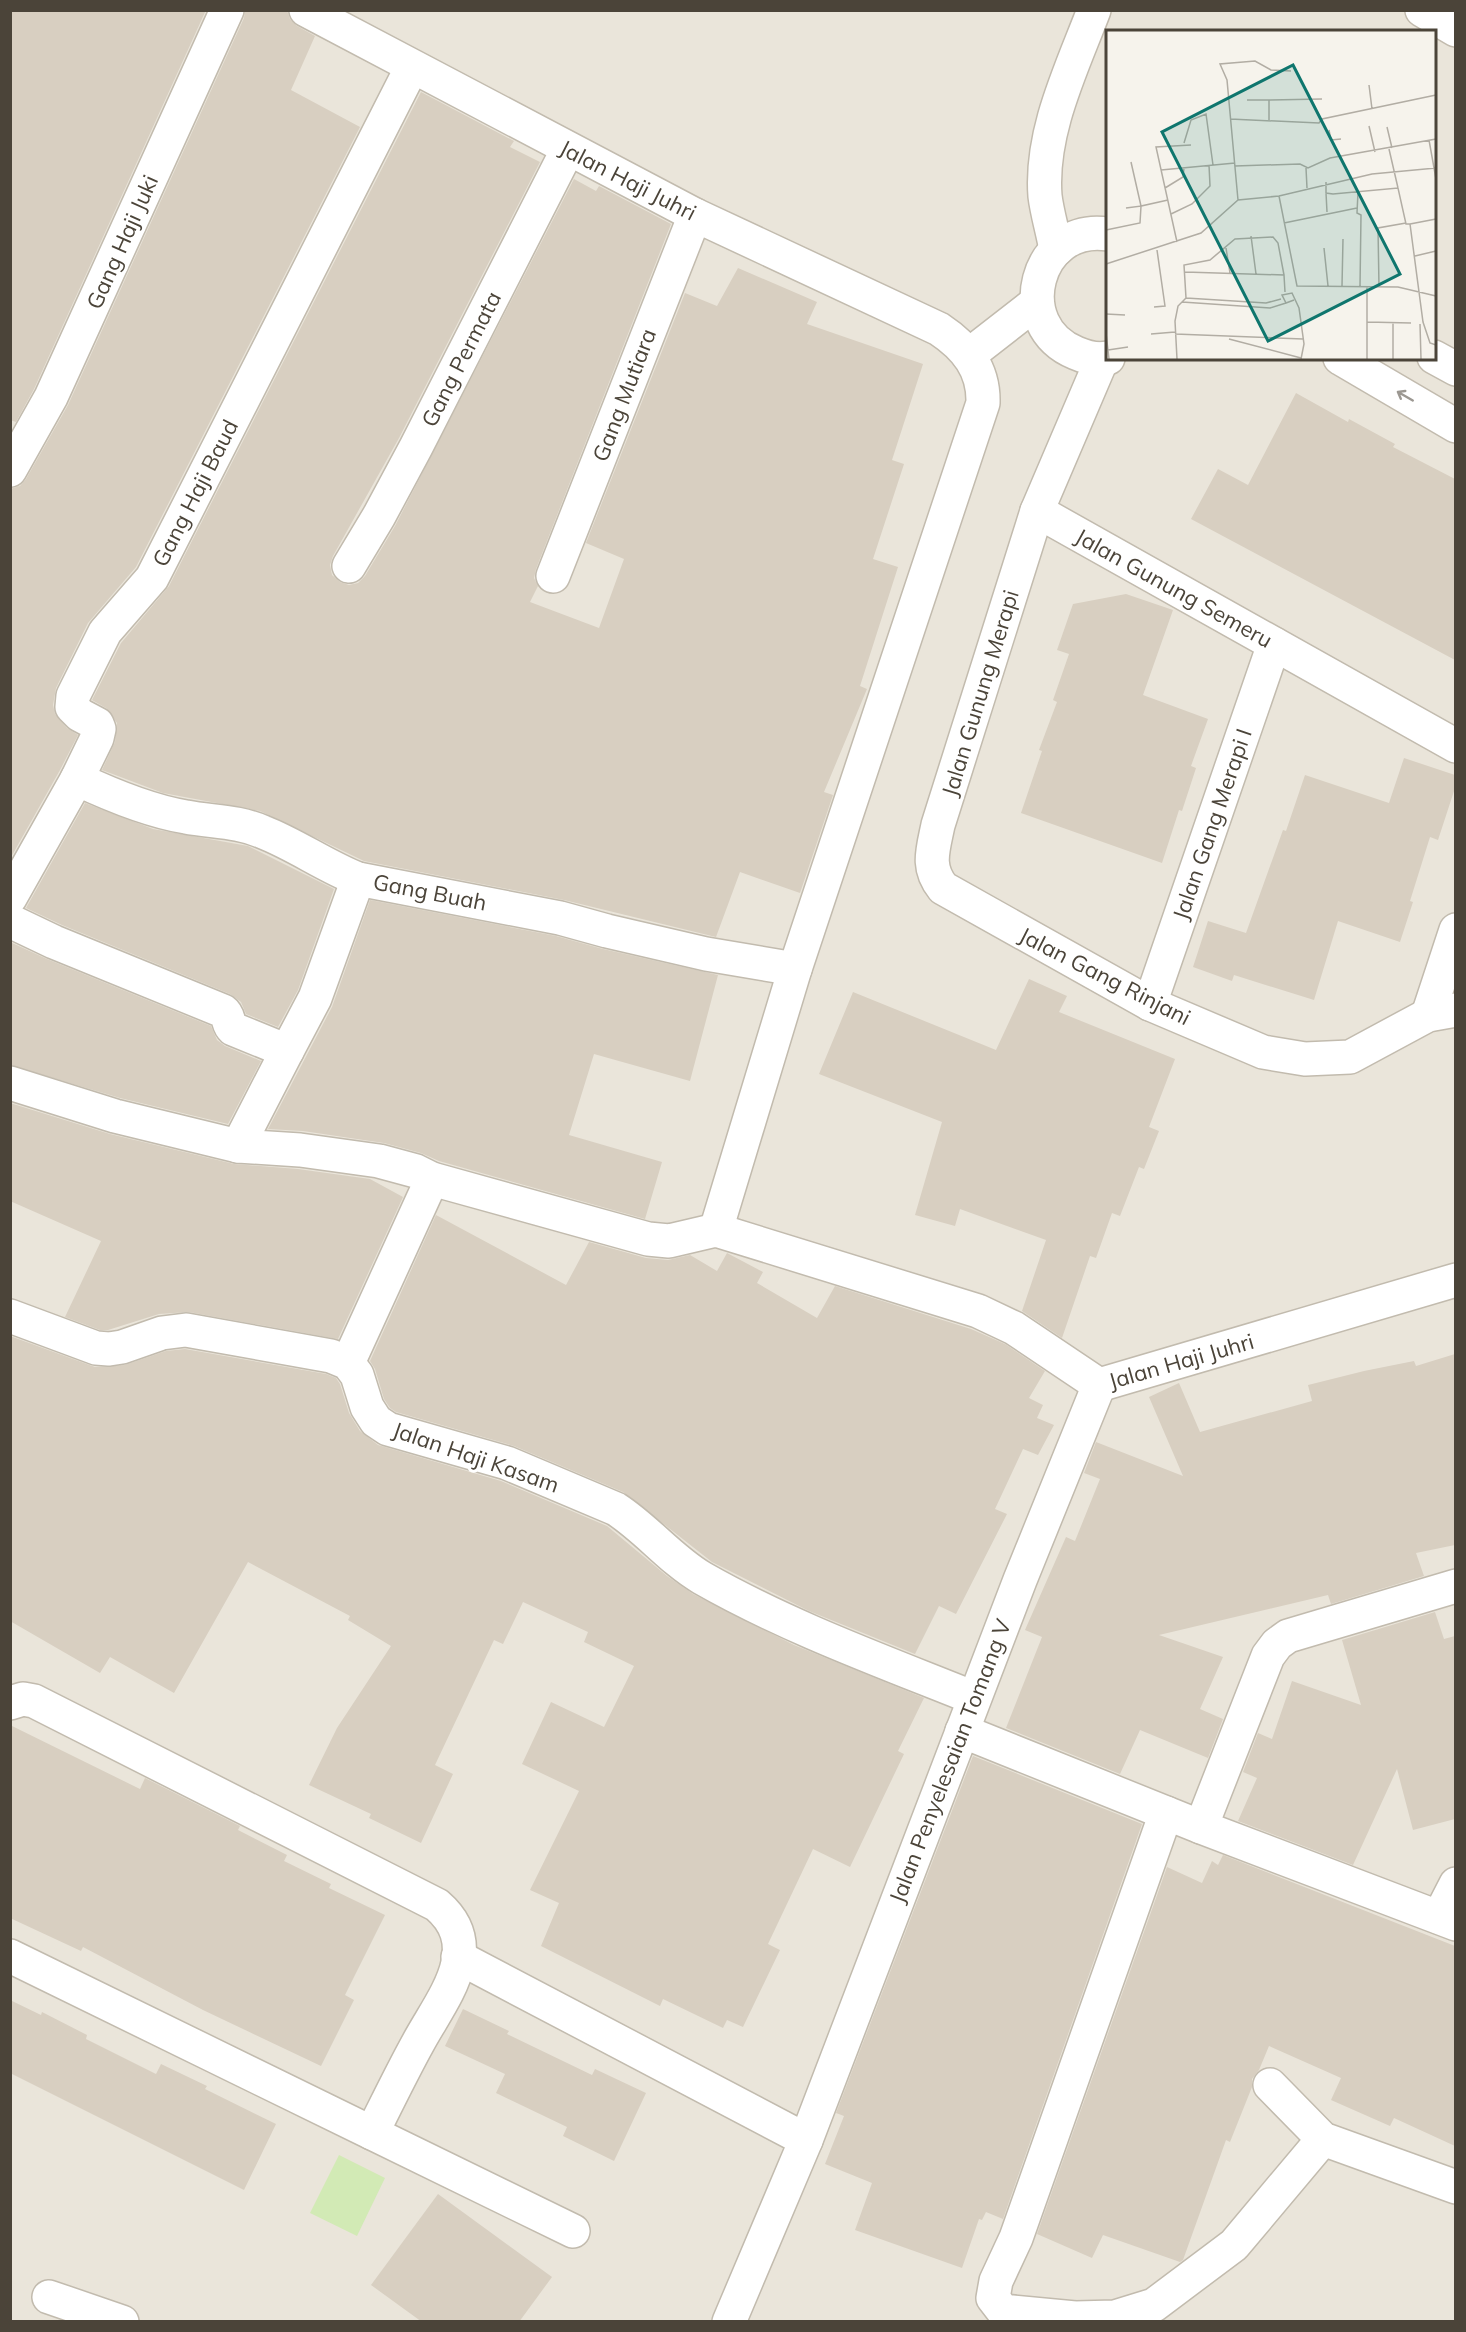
<svg xmlns="http://www.w3.org/2000/svg" width="1466" height="2332" viewBox="0 0 1466 2332" font-family="Mulish,sans-serif">
	<rect width="100%" height="100%" fill="#f6f3ec"/>
	<path fill="#eae5da" fill-rule="evenodd" d="M11 11H1455V2321L11 2322ZM1108 32H1434V358H1108Z"/>
	<polygon fill="#d2eab5" points="339,2155 385,2178 357,2236 310,2213"/>
	<g fill="#d8cfc1">
		<polygon points="10,10 206,10 34,389 16,422 10,420"/>
		<polygon points="245,10 287,10 290,19 297,26 315,36 291,90 360,127 136,567 88,623 56,688 53,705 55,714 67,728 78,735 60,770 10,859 10,489 20,486 26,479 68,405 244,18"/>
		<polygon points="421,92 514,141 510,147 540,162 399,438 333,556 330,565 332,575 340,582 349,585 358,583 365,576 395,526 574,179 596,191 599,186 671,224 536,569 534,578 538,586 530,602 599,628 624,559 586,543 685,293 717,306 738,268 817,302 807,324 923,364 892,460 904,464 873,559 898,567 860,686 867,689 824,792 833,795 800,893 740,872 716,937 564,900 364,861 260,811 163,793 102,770 115,742 117,723 106,708 92,700 121,643 169,586"/>
		<polygon points="1296,393 1348,422 1349,419 1395,444 1393,447 1455,479 1455,660 1191,519 1218,469 1248,485"/>
		<polygon points="1126,594 1173,610 1143,695 1208,719 1191,766 1196,768 1182,811 1179,810 1162,863 1021,813 1042,751 1039,750 1057,702 1053,700 1069,654 1057,650 1073,604"/>
		<polygon points="1404,758 1455,775 1455,788 1438,840 1430,837 1410,901 1413,902 1400,942 1338,921 1314,1000 1234,975 1232,981 1193,967 1208,921 1246,933 1283,830 1286,831 1305,775 1389,803"/>
		<polygon points="85,803 153,829 248,846 334,889 298,990 278,1027 246,1014 241,1002 230,994 62,925 26,908"/>
		<polygon points="370,900 556,936 603,949 718,975 690,1081 594,1054 569,1135 662,1162 645,1219 439,1161 421,1153 384,1143 303,1131 268,1129 332,1007"/>
		<polygon points="10,942 47,959 211,1026 217,1040 225,1046 261,1061 228,1124 120,1098 10,1065"/>
		<polygon points="1029,979 1067,996 1059,1012 1175,1059 1149,1127 1159,1131 1144,1169 1139,1167 1120,1216 1112,1213 1096,1258 1090,1256 1062,1338 1022,1311 1046,1240 960,1209 955,1226 915,1215 942,1122 819,1074 853,992 996,1050"/>
		<polygon points="10,1103 110,1134 234,1164 298,1169 370,1179 403,1197 338,1339 189,1312 159,1314 108,1330 100,1330 65,1317 101,1241 10,1201"/>
		<polygon points="436,1215 566,1285 589,1242 646,1258 668,1260 690,1255 717,1271 727,1253 763,1272 757,1283 817,1318 835,1286 971,1329 1005,1344 1045,1371 1029,1398 1043,1405 1037,1418 1054,1425 1038,1455 1023,1449 995,1509 1007,1514 956,1614 939,1606 915,1654 809,1611 712,1562 623,1492 514,1446 396,1412 390,1408 384,1399 375,1369 370,1361"/>
		<polygon points="10,1336 95,1367 125,1365 166,1351 185,1349 326,1374 336,1378 340,1384 349,1413 360,1431 378,1445 501,1481 607,1526 667,1576 693,1594 794,1645 924,1698 898,1751 904,1754 850,1867 813,1849 768,1944 780,1950 743,2027 727,2020 723,2028 663,1999 660,2006 541,1946 559,1903 530,1890 579,1791 522,1764 551,1702 604,1727 634,1666 584,1642 588,1632 523,1602 503,1644 494,1640 435,1765 453,1774 421,1843 369,1818 371,1814 309,1785 337,1728 391,1646 348,1620 350,1616 248,1562 174,1693 110,1657 100,1673 10,1621"/>
		<polygon points="1455,1354 1455,1545 1416,1553 1424,1576 1331,1604 1328,1595 1159,1635 1223,1657 1200,1709 1223,1719 1208,1758 1140,1730 1120,1774 1006,1728 1042,1637 1025,1630 1066,1537 1075,1541 1100,1479 1084,1473 1096,1442 1183,1476 1149,1397 1179,1383 1200,1432 1312,1401 1308,1385 1364,1371 1414,1361 1416,1366"/>
		<polygon points="1435,1612 1444,1639 1455,1636 1455,1819 1413,1830 1397,1769 1353,1865 1238,1821 1257,1778 1243,1772 1258,1733 1272,1739 1292,1681 1361,1705 1342,1640"/>
		<polygon points="10,1725 140,1789 145,1778 240,1826 238,1830 287,1855 284,1861 331,1884 329,1888 385,1915 345,1995 354,2000 321,2066 203,2010 83,1947 81,1951 10,1918"/>
		<polygon points="973,1756 1142,1824 1003,2219 986,2212 982,2220 979,2219 962,2268 855,2230 872,2183 825,2164 844,2116 836,2113"/>
		<polygon points="1223,1855 1455,1946 1455,2146 1394,2118 1390,2126 1331,2100 1341,2078 1269,2046 1259,2070 1252,2079 1252,2087 1230,2142 1226,2140 1183,2260 1180,2262 1103,2235 1092,2258 1037,2234 1167,1867 1202,1883 1212,1861 1218,1865"/>
		<polygon points="10,2000 41,2015 42,2012 87,2035 86,2039 156,2074 161,2064 207,2086 205,2089 276,2124 244,2190 10,2073"/>
		<polygon points="463,2009 509,2031 507,2034 592,2075 595,2069 646,2093 614,2161 563,2136 567,2127 496,2093 505,2074 445,2046"/>
		<polygon points="438,2194 552,2277 519,2322 422,2322 371,2285"/>
	</g>
	<g fill="none" stroke-linecap="round" stroke-linejoin="round">
		<defs>
			<g id="minor">
				<path d="M306 10 695 215 939 329C966 347 984 369 983 403L795 969 716 1230"/>
				<polyline points="1422,10 1456,30"/>
				<path d="M1108 234C1035 223 1009 326 1076 353 1085 357 1097 360 1108 358"/>
				<path d="M1056 250C1053 232 1047 213 1045 196 1040 132 1072 68 1094 10"/>
				<polyline points="969,355 1037,302"/>
				<polyline points="1434,357 1456,369"/>
				<polyline points="1340,358 1456,426"/>
				<polyline points="1102,359 1037,511 1456,746"/>
				<polyline points="10,470 51,397 227,10"/>
				<path d="M1037 511 938 825C933 850 926 867 943 888L1150 1004 1263 1052 1305 1059 1350 1057 1428 1015 1456 1010"/>
				<polyline points="349,566 379,516 416,447 568,149"/>
				<polyline points="553,576 695,215"/>
				<path d="M77 779C111 795 149 811 186 817 212 822 238 821 263 832 296 845 325 866 358 879L560 918 607 931 706 954 795 969"/>
				<polyline points="10,898 77,779 97,738 99,729 97,724 80,715 72,707 73,696 105,632 152,578 412,67"/>
				<path d="M10 921 54 942 223 1011C230 1016 227 1024 233 1029L287 1051 238 1146"/>
				<polyline points="1150,1004 1274,644"/>
				<polyline points="1428,1015 1456,930"/>
				<polyline points="287,1051 315,998 358,879"/>
				<polyline points="10,1083 115,1116 238,1146 300,1150 379,1161 416,1171 432,1179 648,1239 669,1241 716,1230 978,1311 1014,1328 1099,1385 1456,1280"/>
				<path d="M10 1316 96 1348 109 1349 122 1347 162 1333 186 1330 331 1356 348 1363 357 1375 367 1407 376 1421 388 1429 507 1463 616 1509C647 1529 670 1559 702 1578 788 1627 882 1661 974 1698"/>
				<polyline points="348,1363 432,1179"/>
				<path d="M10 1703 23 1699 34 1701 437 1905C487 1948 441 2000 418 2043 402 2072 387 2103 372 2133L10 1956"/>
				<polyline points="962,1731 1201,1827 1456,1924"/>
				<polyline points="1166,1813 1016,2238 996,2281 993,2298 1003,2311 1075,2318 1115,2317 1154,2305 1234,2245 1323,2139"/>
				<polyline points="1201,1827 1268,1656 1277,1644 1288,1636 1456,1586"/>
				<polyline points="1439,1917 1456,1884"/>
				<polyline points="458,1957 806,2140"/>
				<polyline points="1270,2085 1323,2139 1456,2187"/>
				<polyline points="372,2133 573,2231"/>
				<polyline points="49,2297 122,2322"/>
				<polyline points="729,2322 806,2140 1020,1580 1099,1385"/>
			</g>
		</defs>
		<use href="#minor" stroke="#c2bbae" stroke-width="36"/>
		<use href="#minor" stroke="#fff" stroke-width="33"/>
	</g>
	<defs><path id="oneway-shaft" d="M-6 0H5M1.5-3L5.5 0L1.5 3" fill="none" stroke-width="1.6" stroke-linecap="round" stroke-linejoin="round" transform="scale(1.5)"/></defs>
	<use stroke="#9c9892" href="#oneway-shaft" transform="translate(1405 396) rotate(-150)"/>
	<g text-anchor="middle" dominant-baseline="central" stroke-width="6" stroke-linejoin="round" paint-order="stroke">
		<g font-size="22" fill="#4b4439" stroke="#fff">
			<text transform="translate(628 180) rotate(27)">Jalan Haji Juhri</text>
			<text transform="translate(122 242) rotate(-66)">Gang Haji Juki</text>
			<text transform="translate(461 359) rotate(-63)">Gang Permata</text>
			<text transform="translate(624 395) rotate(-69)">Gang Mutiara</text>
			<text transform="translate(195 493) rotate(-63)">Gang Haji Baud</text>
			<text transform="translate(1174 588) rotate(29)">Jalan Gunung Semeru</text>
			<text transform="translate(980 693) rotate(-73)">Jalan Gunung Merapi</text>
			<text transform="translate(1212 824) rotate(-71)">Jalan Gang Merapi I</text>
			<text transform="translate(430 892) rotate(11)">Gang Buah</text>
			<text transform="translate(1105 976) rotate(27)">Jalan Gang Rinjani</text>
			<text transform="translate(1181 1361) rotate(-16)">Jalan Haji Juhri</text>
			<text transform="translate(476 1457) rotate(19)">Jalan Haji Kasam</text>
			<text transform="translate(950 1761) rotate(-69)">Jalan Penyelesaian Tomang V</text>
		</g>
	</g>
	<g transform="translate(1106 30)">
		<rect width="330" height="330" fill="#f6f3ec"/>
		<path fill="none" stroke="#b2ada4" stroke-width="1.5" d="M263 55 266 79M141 70H163M124 89 213 93 216 89 330 65M163 90V70L216 69M263 96 269 122M281 97 286 118M223 100 225 110 235 109M323 110 330 149M78 113 85 90 100 84 107 135M283 119 292 158M25 132 35 176 62 170M129 136 194 134 202 138 224 128 330 109M200 138 201 158M55 140 129 133M220 152V163L227 164 292 158 300 194H304M59 158 77 147 78 138M252 162 251 183 255 185 254 257M220 163 221 182M173 166 191 256 292 257 330 266M132 170 121 50 114 34 149 31 165 40 185 41M65 184 86 174 104 156 103 135M178 193 251 178M304 194 317 292 324 313 330 315M304 194 330 189M0 200 34 193 35 176 20 178M145 206 150 244M71 212 50 117 85 115M120 218 124 243M218 218 222 256M309 226 330 221M0 234 95 203 132 170 173 166 266 144 330 138M79 242 178 245 179 262M236 256 237 209M273 257 272 198 300 193M80 268 160 273 175 269M188 270 180 273 176 265 186 263 193 278 198 314 195 329M76 272 164 278 180 273M48 277 59 276 51 220M0 284 19 285M261 292 305 293M287 293V329M314 294 315 329M0 303 3 329M45 304 69 302M69 304 197 309M123 309 195 328M2 320 22 317M71 329 69 291 72 276 80 268 78 235 104 230 129 209 167 207 172 213 178 245M261 329V257"/>
		<path fill="#0f766e" fill-opacity="0.15" stroke="#0f766e" stroke-width="3" d="M187 35 294 244 162 311 56 102Z"/>
		<rect width="330" height="330" fill="none" stroke="#4b4439" stroke-width="3"/>
	</g>
	<rect width="1466" height="2332" fill="none" stroke="#4b4439" stroke-width="24"/>
</svg>
